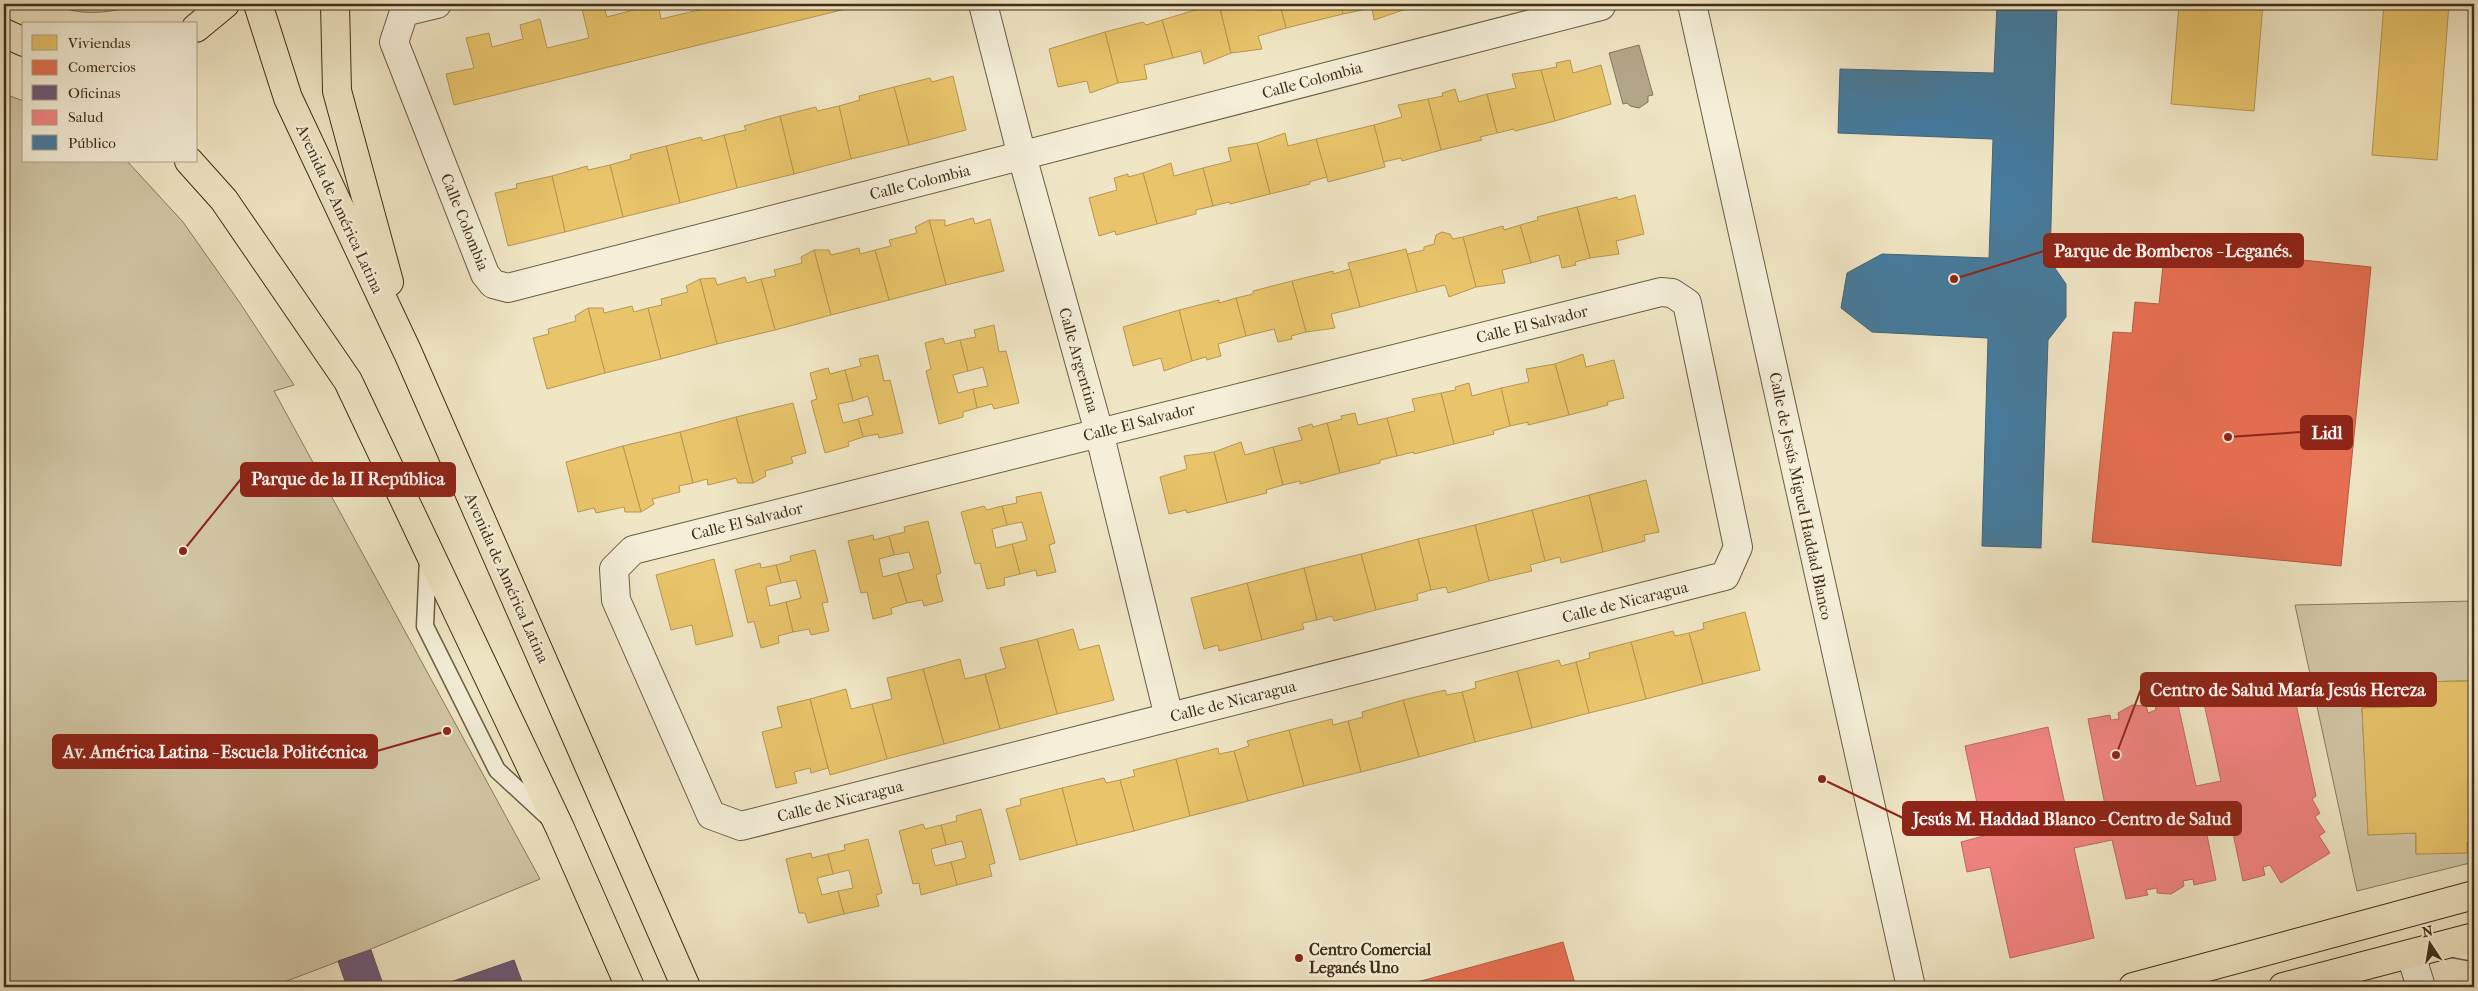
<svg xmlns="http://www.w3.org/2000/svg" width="2478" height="991" viewBox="0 0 2478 991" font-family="'IM FELL French Canon',serif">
	<rect width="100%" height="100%" fill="#f0e6c5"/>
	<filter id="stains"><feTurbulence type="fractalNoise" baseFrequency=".004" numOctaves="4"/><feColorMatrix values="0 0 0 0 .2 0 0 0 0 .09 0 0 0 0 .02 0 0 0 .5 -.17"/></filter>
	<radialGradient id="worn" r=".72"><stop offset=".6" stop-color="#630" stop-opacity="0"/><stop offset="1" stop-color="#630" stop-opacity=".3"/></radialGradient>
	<g fill="#d2c7a7" stroke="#897a5f">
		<path d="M52 4H144C112 12 83 18 52 4Z"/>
		<polygon points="4,94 24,101 24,161 127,161 183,222 240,303 294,385 274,391 540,879 371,949 271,987 4,987"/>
		<polygon points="2474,601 2474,681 2407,682 2407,707 2362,708 2369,834 2416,833 2416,854 2474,842 2474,862 2357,891 2295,605"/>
	</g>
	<polygon fill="#b4a78a" stroke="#86775c" points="1639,45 1653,95 1648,96 1648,102 1639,108 1630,106 1627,103 1623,104 1609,53"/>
	<g fill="#e9c46a" stroke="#b69751">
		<polygon points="603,4 607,17 637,9 636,4 658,4 661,19 703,9 701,4 866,4 454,105 446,74 474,68 466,38 489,33 492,47 523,39 520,25 540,19 547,48 589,38 582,9"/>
		<polygon points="1215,4 1219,4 1231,53 1204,64 1201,51 1173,58 1162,20"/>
		<polygon points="1219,4 1280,4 1286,28 1258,36 1262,49 1231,53"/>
		<polygon points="1280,4 1341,4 1343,14 1286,28"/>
		<polygon points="1341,4 1401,4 1403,10 1374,20 1372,8 1343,14"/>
		<polygon points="1401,4 1432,4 1432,5 1403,10"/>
		<polygon points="2179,4 2263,4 2254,111 2171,104"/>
		<polygon points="2384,4 2449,4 2437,160 2372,155"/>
		<polygon points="1162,20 1173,58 1144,65 1147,79 1118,83 1105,32 1143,22 1146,25"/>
		<polygon points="1105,32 1118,83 1090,93 1087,81 1058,87 1049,49"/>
		<polygon points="1570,60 1573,73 1601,65 1611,104 1555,121 1541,70 1557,67 1556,63"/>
		<polygon points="1541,70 1555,121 1515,131 1514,129 1497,133 1487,94 1516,88 1512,74"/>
		<polygon points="953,76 966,130 909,145 894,87 930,78 932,82"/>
		<polygon points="894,87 909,145 851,159 839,106 860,100 859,96"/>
		<polygon points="1455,89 1459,102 1487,94 1497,133 1480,137 1482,140 1441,150 1428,99 1443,96 1442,93"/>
		<polygon points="1428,99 1441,150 1402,161 1401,158 1383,162 1374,125 1402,117 1398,105"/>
		<polygon points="839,106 851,159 794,174 780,116 816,107 817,111"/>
		<polygon points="780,116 794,174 737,188 724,135 746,130 744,126"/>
		<polygon points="1374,125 1385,167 1328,182 1316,139"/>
		<polygon points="1285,133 1288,146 1316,139 1327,177 1309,182 1310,184 1270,194 1257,143"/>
		<polygon points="724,135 737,188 680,203 666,146 701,137 703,141"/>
		<polygon points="1257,143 1270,194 1230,204 1229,202 1213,206 1203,168 1231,161 1228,148"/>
		<polygon points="666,146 680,203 623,217 610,165 631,159 630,155"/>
		<polygon points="1171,163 1174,176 1203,168 1213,206 1196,210 1196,214 1157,224 1143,173"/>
		<polygon points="610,165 623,217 565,232 552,176 587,166 588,170"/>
		<polygon points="1143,173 1157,224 1116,235 1115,231 1099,236 1089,198 1117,190 1114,178 1128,174 1128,177"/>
		<polygon points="552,176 565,232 508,246 495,193 517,188 516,184"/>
		<polygon points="1635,195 1644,234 1616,241 1619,254 1590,258 1577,207 1617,197 1618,200"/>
		<polygon points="1577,207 1590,258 1575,262 1576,265 1562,268 1559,255 1531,263 1520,225 1538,220 1537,217"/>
		<polygon points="973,218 975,224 990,219 1004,271 946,285 929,220 945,220 945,226"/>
		<polygon points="929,220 946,285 889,300 875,250 891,246 889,240 917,233 915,227"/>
		<polygon points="1520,225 1531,263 1502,270 1505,283 1476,287 1463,237 1503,226 1504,230"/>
		<polygon points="1442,232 1450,234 1453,239 1463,237 1476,287 1449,297 1445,285 1417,292 1407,254 1424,250 1424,247 1434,244 1436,235"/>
		<polygon points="859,248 860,254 875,250 889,300 831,315 814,250 829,250 831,255"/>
		<polygon points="1406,249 1417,292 1360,307 1348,263"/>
		<polygon points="814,250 831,315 775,330 761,279 776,276 774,270 802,263 801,257"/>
		<polygon points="1350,269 1360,307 1331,314 1335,328 1306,332 1292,281 1333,271 1333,274"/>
		<polygon points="745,277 747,283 761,279 775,330 717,344 700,279 715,278 717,285"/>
		<polygon points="700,279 717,344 661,359 648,308 662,305 661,299 688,292 686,286"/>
		<polygon points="1292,281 1306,332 1291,336 1292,339 1278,342 1274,329 1246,336 1236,298 1253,294 1253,291"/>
		<polygon points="1236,298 1246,336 1218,344 1221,356 1207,360 1206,357 1192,361 1179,310 1219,300 1219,303"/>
		<polygon points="632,306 634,312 648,308 661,359 605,373 588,308 603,308 604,313"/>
		<polygon points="588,308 605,373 547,389 533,338 549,334 548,329 576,321 575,316"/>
		<polygon points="1179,310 1192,361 1164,371 1161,358 1133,366 1123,327"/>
		<polygon points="994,325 999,352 1006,351 1019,403 994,409 992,404 977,408 973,389 988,386 983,367 968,371 960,340 976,337 974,330"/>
		<polygon points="943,338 945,344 960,340 968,371 953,375 958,393 973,389 977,408 963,412 963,417 939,424 926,371 931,369 925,343"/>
		<polygon points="1583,354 1586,367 1614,360 1624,398 1607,402 1608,405 1569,415 1555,364"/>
		<polygon points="878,355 884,381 890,380 903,433 879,438 878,434 863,437 858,419 873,415 868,396 853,401 845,370 861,366 859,359"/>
		<polygon points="1555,364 1569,415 1528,425 1528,422 1510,426 1501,388 1529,382 1526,369"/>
		<polygon points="828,368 830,374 845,370 853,401 838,404 843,423 858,419 863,437 848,442 849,446 825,453 811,401 817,399 810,373"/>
		<polygon points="1469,383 1472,396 1501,388 1510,426 1493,431 1494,434 1454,444 1441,393 1456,390 1455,387"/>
		<polygon points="1441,393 1454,444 1414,454 1414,452 1397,456 1387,418 1415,411 1412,399"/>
		<polygon points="793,403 806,453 791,457 793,463 765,471 766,476 753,483 736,417"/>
		<polygon points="1355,413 1358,425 1387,418 1397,456 1380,460 1380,463 1340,473 1327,423 1342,419 1341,416"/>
		<polygon points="736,417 753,483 738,483 736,478 708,485 707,479 693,483 680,432"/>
		<polygon points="1327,423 1340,473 1300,484 1300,481 1283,485 1273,447 1302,440 1298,428 1312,424 1313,427"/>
		<polygon points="680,432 693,483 679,486 680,492 652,499 654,504 641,512 623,446"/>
		<polygon points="1241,442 1245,455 1273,447 1283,485 1266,490 1267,493 1227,503 1214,452"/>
		<polygon points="623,446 641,512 625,512 624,507 596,513 594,508 578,512 566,462"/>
		<polygon points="1214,452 1227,503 1187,513 1186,510 1169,514 1160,477 1187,469 1184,456"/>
		<polygon points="1646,480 1659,532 1644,535 1645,541 1603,552 1589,495"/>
		<polygon points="1041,492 1055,543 1049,545 1056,572 1037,576 1036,570 1020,574 1012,544 1027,540 1022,522 1007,525 1002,506 1017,503 1016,497"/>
		<polygon points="1589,495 1603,552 1561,563 1560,557 1545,561 1532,510"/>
		<polygon points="984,506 987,510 1002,506 1007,525 992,529 996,548 1012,544 1020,574 1004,578 1005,585 987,589 980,563 975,564 961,512"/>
		<polygon points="1532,510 1545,561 1530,565 1532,571 1489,581 1475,525"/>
		<polygon points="928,521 941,573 936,575 943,601 924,606 922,600 907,603 898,573 914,569 909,552 894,555 889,536 905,532 904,527"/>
		<polygon points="1475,525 1489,581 1448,593 1446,587 1431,590 1418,539"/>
		<polygon points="873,535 874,540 889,536 894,555 879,559 883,577 898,573 907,603 891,608 892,614 873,619 867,592 861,593 848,541"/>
		<polygon points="1418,539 1431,590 1417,594 1418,600 1376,610 1361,554"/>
		<polygon points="815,550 828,602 822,603 829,631 811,635 809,629 793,632 786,602 801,598 796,580 781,583 776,565 791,561 790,556"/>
		<polygon points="1361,554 1376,610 1334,621 1332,616 1317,620 1304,568"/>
		<polygon points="714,559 733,636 696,645 692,625 671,630 656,575"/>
		<polygon points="760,563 761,568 776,565 781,583 766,587 770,606 786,602 793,632 778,636 779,643 761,648 754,621 748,623 735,570"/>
		<polygon points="1304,568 1317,620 1302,623 1304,629 1262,640 1247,583"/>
		<polygon points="1247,583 1262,640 1219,651 1218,645 1204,649 1191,598"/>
		<polygon points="1745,612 1760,670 1703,684 1689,633 1704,629 1703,623"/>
		<polygon points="1073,629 1079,650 1099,645 1114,700 1057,714 1037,639"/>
		<polygon points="1673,631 1675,636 1689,633 1703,684 1646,699 1631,642"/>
		<polygon points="1037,639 1057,714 1000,729 985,674 1006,668 1000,648"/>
		<polygon points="1631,642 1646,699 1589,713 1576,662 1590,658 1589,653"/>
		<polygon points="960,659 965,679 985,674 1000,729 944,744 923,669"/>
		<polygon points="1559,660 1561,666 1576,662 1589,713 1532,728 1517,671"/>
		<polygon points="923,669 944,744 887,759 872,704 892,699 887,678"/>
		<polygon points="1517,671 1532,728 1475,742 1462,692 1476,688 1475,682"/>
		<polygon points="2474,681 2474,842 2467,842 2467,853 2416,854 2416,833 2368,835 2362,708 2407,707 2407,682"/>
		<polygon points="2474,681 2474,842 2467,842 2467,853 2416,854 2416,833 2368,835 2362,708 2407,707 2407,682"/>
		<polygon points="846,689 851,709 872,704 887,759 830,775 810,699"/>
		<polygon points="1445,690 1447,695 1462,692 1475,742 1419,757 1403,700"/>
		<polygon points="810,699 828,768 811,773 810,768 794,772 797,783 776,788 762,732 782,727 777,707"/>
		<polygon points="1403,700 1419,757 1361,772 1348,721 1363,717 1362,712"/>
		<polygon points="1332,719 1333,725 1348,721 1361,772 1304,786 1289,730"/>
		<polygon points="1289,730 1304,786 1248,801 1234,751 1249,746 1247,741"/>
		<polygon points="1218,748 1219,754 1234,751 1248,801 1190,816 1176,759"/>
		<polygon points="1176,759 1190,816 1134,831 1120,780 1135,776 1133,770"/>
		<polygon points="1104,778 1106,783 1120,780 1134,831 1077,845 1062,788"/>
		<polygon points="1062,788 1077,845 1020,860 1006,809 1021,805 1020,799"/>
		<polygon points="981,809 995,863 989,865 992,876 957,885 951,862 966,858 962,841 946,845 941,825 957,821 956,816"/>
		<polygon points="923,824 925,829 941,825 946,845 931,849 935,866 951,862 957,885 921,895 919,883 913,884 899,831"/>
		<polygon points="868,839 882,893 876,895 879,906 844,914 838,891 853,888 849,870 833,874 828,854 845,850 844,845"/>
		<polygon points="811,853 812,858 828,854 833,874 817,878 822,895 838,891 844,914 808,923 805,913 799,913 786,859"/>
	</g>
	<g fill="#e76f51" stroke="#b55c40">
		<polygon points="2165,246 2371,267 2341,566 2092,542 2113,332 2132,333 2135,302 2159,304"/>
		<polygon points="1563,942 1576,987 1399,987"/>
	</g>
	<g fill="#6d597a" stroke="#604c5c">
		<polygon points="371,950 384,987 347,987 338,961"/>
		<polygon points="514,960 524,987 436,987"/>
	</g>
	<polygon fill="#f28482" stroke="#bd6a62" points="2291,681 2316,796 2312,799 2320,813 2315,817 2325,832 2319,836 2330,853 2281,883 2270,865 2263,867 2265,875 2243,881 2230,819 2205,825 2216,880 2194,885 2193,879 2183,881 2184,886 2171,894 2157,893 2157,888 2146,890 2148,895 2126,899 2112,840 2074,848 2094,938 2010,958 1990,867 1967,872 1961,842 1984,836 1965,746 2048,727 2068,818 2106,810 2088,719 2110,715 2111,720 2119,719 2118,713 2132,705 2146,706 2148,713 2156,710 2155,704 2177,700 2196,786 2221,781 2202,694 2235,687 2237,692"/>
	<polygon fill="#457b9d" stroke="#446475" points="1997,4 2057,4 2050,261 2066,284 2066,317 2048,340 2041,548 1982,546 1988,338 1872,332 1841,308 1847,273 1882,254 1989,258 1993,139 1838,133 1840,69 1994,73"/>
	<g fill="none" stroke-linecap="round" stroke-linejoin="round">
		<defs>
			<g id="lane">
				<polyline points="428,558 425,626 497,770 549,818"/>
				<polyline points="2448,948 2474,953"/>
			</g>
			<g id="street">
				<polyline points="437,4 404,12 394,42 485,274 493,284 508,288 1601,6 1600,4"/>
				<polyline points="983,4 1022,156 1099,432 1169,717"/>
				<polyline points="1692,4 1911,987"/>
				<polygon points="1661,292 1672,293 1687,303 1738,547 1725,576 741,826 711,815 616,600 614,569 633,550"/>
				<polyline points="2411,955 2421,987"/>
			</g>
			<g id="primary">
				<polyline points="258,4 288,98 408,353 686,987"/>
				<polyline points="335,4 337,91 389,282"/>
				<polyline points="196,28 225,4"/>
				<polyline points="4,33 24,42"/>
				<polyline points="189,161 224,200 348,381 560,828 630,987"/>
				<polyline points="2133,987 2474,895"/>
				<polyline points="2283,987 2474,937"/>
			</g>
		</defs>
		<use href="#lane" stroke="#6c5c42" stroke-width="19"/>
		<use href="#street" stroke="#6c5c42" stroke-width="30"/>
		<use href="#primary" stroke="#402e17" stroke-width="30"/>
		<use href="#lane" stroke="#f5efd9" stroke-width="16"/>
		<use href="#street" stroke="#f5efd9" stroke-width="28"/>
		<use href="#primary" stroke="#f0e6c5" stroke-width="28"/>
	</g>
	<circle fill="#8f2418" stroke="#f5efd9" stroke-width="2" cx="1299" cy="958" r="5"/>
	<g text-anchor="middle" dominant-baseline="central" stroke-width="5" stroke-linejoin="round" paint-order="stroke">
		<g font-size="16" fill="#402e17" stroke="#f5efd9">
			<text transform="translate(1312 80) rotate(-15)">Calle Colombia</text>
			<text transform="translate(920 182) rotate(-14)">Calle Colombia</text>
			<text transform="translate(340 209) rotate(65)">Avenida de América Latina</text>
			<text transform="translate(465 222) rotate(68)">Calle Colombia</text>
			<text transform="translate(1532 324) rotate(-14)">Calle El Salvador</text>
			<text transform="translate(1079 360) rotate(74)">Calle Argentina</text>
			<text transform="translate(1139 422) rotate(-14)">Calle El Salvador</text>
			<text transform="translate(1801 496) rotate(78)">Calle de Jesús Miguel Haddad Blanco</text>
			<text transform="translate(747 521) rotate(-14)">Calle El Salvador</text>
			<text transform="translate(507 578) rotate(66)">Avenida de América Latina</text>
			<text transform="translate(1625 602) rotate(-14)">Calle de Nicaragua</text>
			<text transform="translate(1233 701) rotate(-14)">Calle de Nicaragua</text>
			<text transform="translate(840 801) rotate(-14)">Calle de Nicaragua</text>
		</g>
		<g font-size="16" font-weight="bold" fill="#402e17" stroke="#f5efd9" text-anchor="start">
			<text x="1309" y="949">Centro Comercial<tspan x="1309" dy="18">Leganés Uno</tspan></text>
		</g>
	</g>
	<path fill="none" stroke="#8f2418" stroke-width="2" d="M1954 279L2044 251M2228 437L2301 432M183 551L241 479M2116 755L2141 689M447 731L377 751M1822 779L1903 818"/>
	<g fill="#8f2418" stroke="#f5efd9" stroke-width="2">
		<circle cx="1954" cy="279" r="5"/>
		<circle cx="2228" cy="437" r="5"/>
		<circle cx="183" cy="551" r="5"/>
		<circle cx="2116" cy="755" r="5"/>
		<circle cx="447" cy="731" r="5"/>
		<circle cx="1822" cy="779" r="5"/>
	</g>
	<g fill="#8f2418" stroke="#8f2418" stroke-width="2">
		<rect x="2044" y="234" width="259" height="33" rx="5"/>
		<rect x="2301" y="416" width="51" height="33" rx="5"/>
		<rect x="241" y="463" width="214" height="33" rx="5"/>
		<rect x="2141" y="673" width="295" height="33" rx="5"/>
		<rect x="53" y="735" width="324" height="33" rx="5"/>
		<rect x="1903" y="802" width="338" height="33" rx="5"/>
	</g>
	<g font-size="18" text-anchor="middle" font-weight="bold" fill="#fff">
		<text x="2173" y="257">Parque de Bomberos - Leganés.</text>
		<text x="2327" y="439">Lidl</text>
		<text x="348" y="485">Parque de la II República</text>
		<text x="2288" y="696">Centro de Salud María Jesús Hereza</text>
		<text x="215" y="758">Av. América Latina - Escuela Politécnica</text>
		<text x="2072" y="825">Jesús M. Haddad Blanco - Centro de Salud</text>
	</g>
	<rect width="2478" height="991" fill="none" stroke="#f0e6c5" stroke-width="20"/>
	<rect x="5" y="5" width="2468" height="981" fill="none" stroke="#402e17" stroke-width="2.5"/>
	<rect x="10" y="10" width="2458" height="971" fill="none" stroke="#402e17"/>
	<rect x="22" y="22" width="175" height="140" fill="#f5efd9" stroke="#ada28b"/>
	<rect x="32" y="35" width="25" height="15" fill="#e9c46a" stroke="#ada28b"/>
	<text x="68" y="48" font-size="15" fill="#402e17">Viviendas</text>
	<rect x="32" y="60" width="25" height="15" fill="#e76f51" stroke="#ada28b"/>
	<text x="68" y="72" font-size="15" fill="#402e17">Comercios</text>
	<rect x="32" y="85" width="25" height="15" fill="#6d597a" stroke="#ada28b"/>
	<text x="68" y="98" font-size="15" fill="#402e17">Oficinas</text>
	<rect x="32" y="110" width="25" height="15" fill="#f28482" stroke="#ada28b"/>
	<text x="68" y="122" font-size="15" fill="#402e17">Salud</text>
	<rect x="32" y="135" width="25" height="15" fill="#457b9d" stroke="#ada28b"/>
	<text x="68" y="148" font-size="15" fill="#402e17">Público</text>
	<g transform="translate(2430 944) rotate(348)" stroke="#f5efd9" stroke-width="4" paint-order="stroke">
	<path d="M0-4L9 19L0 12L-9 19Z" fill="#402e17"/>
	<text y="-8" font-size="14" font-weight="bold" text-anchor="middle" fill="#402e17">N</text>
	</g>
	<rect width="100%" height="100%" filter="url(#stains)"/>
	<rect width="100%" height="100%" fill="url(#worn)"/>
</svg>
